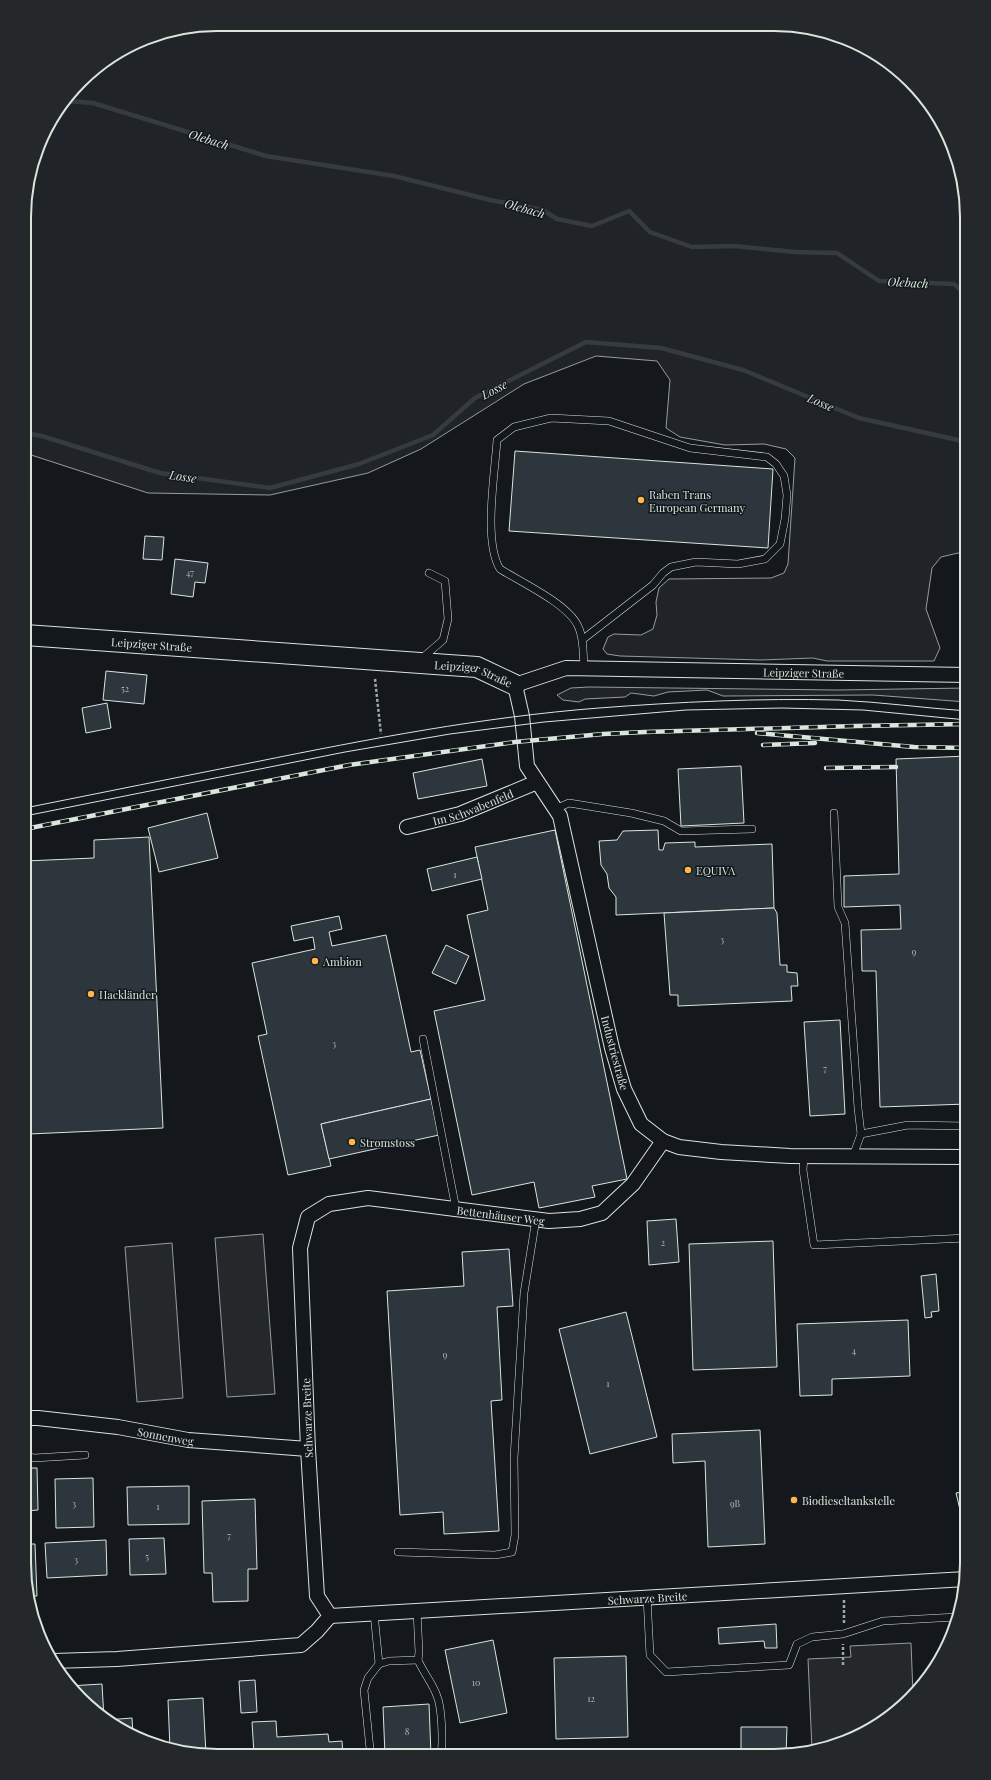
<svg xmlns="http://www.w3.org/2000/svg" width="991" height="1780" viewBox="0 0 991 1780" font-family="'Playfair Display',serif">
	<rect width="100%" height="100%" fill="#14181c"/>
	<g fill="#202428" stroke="#939e99">
		<polygon points="217,24 812,28 859,44 901,72 934,109 957,155 967,217 967,554 958,553 941,557 932,568 926,609 940,648 934,661 827,661 813,658 761,660 620,656 607,654 603,649 608,637 614,634 641,635 653,629 657,615 656,602 659,588 669,579 771,578 784,573 788,564 795,458 786,449 764,444 725,445 680,437 666,428 670,380 657,361 596,356 524,384 421,449 368,473 270,495 148,493 25,453 26,192 44,131 90,72 143,39"/>
		<polygon points="589,687 837,690 967,688 967,702 873,695 723,696 707,690 668,692 654,696 631,693 625,697 585,699 579,702 563,700 557,695 571,688"/>
	</g>
	<g fill="#24282b" stroke="#939e99">
		<polygon points="263,1234 275,1394 227,1397 215,1238"/>
		<polygon points="172,1243 183,1398 137,1402 125,1247"/>
		<polygon points="911,1643 913,1694 881,1723 836,1746 812,1750 808,1659 851,1657 850,1646"/>
	</g>
	<g fill="none" stroke-linecap="round" stroke-linejoin="round">
		<g stroke="#363b3e" stroke-width="4.5">
			<polyline points="67,101 93,103 266,156 394,176 490,200 543,210 557,219 592,226 629,211 650,232 692,247 734,246 795,252 837,253 879,281 954,284 967,295"/>
			<polyline points="25,433 42,436 160,473 270,488 359,464 433,435 475,398 586,342 661,348 743,370 859,418 967,442"/>
		</g>
	</g>
	<g fill="#2c363c" stroke="#d8e6dc">
		<polygon points="515,451 773,469 768,548 509,531"/>
		<polygon points="145,536 164,537 162,560 143,559"/>
		<polygon points="175,559 208,563 205,583 195,582 193,597 171,594"/>
		<polygon points="106,671 147,675 144,704 103,700"/>
		<polygon points="107,703 111,728 86,733 82,708"/>
		<polygon points="967,756 967,1104 880,1107 876,971 862,971 861,930 901,929 900,905 844,907 844,876 899,874 896,759"/>
		<polygon points="482,759 487,786 418,799 413,773"/>
		<polygon points="741,766 744,823 681,826 678,769"/>
		<polygon points="207,813 218,858 159,872 148,828"/>
		<polygon points="555,830 627,1179 592,1186 595,1197 539,1208 534,1182 472,1195 434,1011 485,1000 467,915 488,910 475,847"/>
		<polygon points="658,830 659,850 663,850 665,843 695,842 695,847 772,844 774,908 616,915 616,897 609,888 607,874 601,865 599,841 617,840 623,831"/>
		<polygon points="149,837 163,1128 29,1134 31,1187 24,1188 25,861 94,858 94,840"/>
		<polygon points="477,857 482,879 432,891 427,869"/>
		<polygon points="774,908 777,913 780,965 787,965 787,972 797,973 798,986 791,986 792,1001 678,1006 678,995 670,995 664,913"/>
		<polygon points="339,916 342,929 329,932 332,946 386,935 411,1052 420,1050 431,1099 321,1124 331,1166 288,1175 258,1036 267,1034 252,963 315,949 313,937 294,941 291,926"/>
		<polygon points="446,945 469,956 456,984 432,973"/>
		<polygon points="840,1020 845,1114 810,1116 804,1022"/>
		<polygon points="431,1099 439,1135 329,1159 321,1124"/>
		<polygon points="676,1219 679,1262 649,1265 647,1221"/>
		<polygon points="773,1241 777,1367 693,1370 689,1244"/>
		<polygon points="509,1249 513,1306 497,1307 502,1400 491,1401 499,1531 444,1534 443,1512 400,1515 387,1291 464,1286 462,1252"/>
		<polygon points="936,1274 939,1311 931,1312 932,1317 925,1318 921,1276"/>
		<polygon points="626,1312 657,1437 590,1454 559,1329"/>
		<polygon points="908,1320 910,1376 832,1379 832,1395 800,1396 797,1324"/>
		<polygon points="24,1322 29,1392 24,1392"/>
		<polygon points="760,1430 765,1544 708,1547 705,1461 673,1463 672,1434"/>
		<polygon points="24,1468 37,1468 38,1510 24,1511"/>
		<polygon points="93,1478 94,1527 56,1528 55,1479"/>
		<polygon points="189,1486 189,1524 128,1525 127,1487"/>
		<polygon points="967,1491 967,1539 956,1493"/>
		<polygon points="255,1499 257,1569 248,1569 248,1601 213,1602 212,1573 204,1573 202,1501"/>
		<polygon points="164,1538 166,1574 130,1575 129,1539"/>
		<polygon points="106,1540 107,1575 47,1578 45,1543"/>
		<polygon points="24,1544 35,1544 37,1596 29,1596 24,1563"/>
		<polygon points="776,1624 777,1648 765,1648 764,1641 719,1644 718,1628"/>
		<polygon points="493,1640 507,1713 460,1723 445,1650"/>
		<polygon points="626,1656 628,1737 556,1739 554,1658"/>
		<polygon points="255,1680 257,1712 241,1713 239,1681"/>
		<polygon points="102,1684 104,1719 99,1716 69,1686"/>
		<polygon points="203,1698 206,1754 191,1754 170,1749 168,1700"/>
		<polygon points="429,1704 431,1755 385,1755 383,1707"/>
		<polygon points="132,1718 133,1735 106,1720"/>
		<polygon points="276,1721 277,1737 328,1734 329,1742 342,1741 343,1755 254,1754 252,1722"/>
		<polygon points="741,1727 787,1727 786,1754 774,1756 741,1756"/>
		<rect x="687" y="1749" width="37" height="7"/>
	</g>
	<g fill="none" stroke-linecap="round" stroke-linejoin="round">
		<defs>
			<g id="lane">
				<path d="M582 640 653 585 663 573 671 567 696 562 738 564 765 559 780 544 785 519 787 495 784 476 776 464 767 457 690 448 609 421 551 418 514 427 497 440C495 473 483 541 500 569 521 582 568 604 578 626 584 638 583 655 584 668"/>
				<polyline points="420,660 443,640 448,619 445,581 429,573"/>
				<polyline points="555,809 569,803 631,813 664,821 681,831 752,829"/>
				<polyline points="834,813 838,907 845,923 858,1108 861,1134 853,1156"/>
				<polyline points="423,1039 456,1209"/>
				<polyline points="861,1134 908,1125 967,1126"/>
				<polyline points="804,1156 803,1170 814,1245 967,1238"/>
				<polyline points="965,1157 967,1176"/>
				<polyline points="24,1456 34,1458 85,1455"/>
				<polyline points="398,1552 495,1555 512,1552 515,1535 514,1458 524,1293 536,1219"/>
				<polyline points="647,1597 650,1655 666,1672 789,1665 797,1644 812,1637 843,1634 883,1621 957,1617"/>
				<polyline points="374,1613 379,1664 389,1661 418,1660 419,1652 417,1611"/>
				<path d="M418 1660C423 1672 433 1684 437 1696 442 1708 443 1742 441 1755"/>
				<polyline points="373,1755 370,1749 364,1690 368,1678 379,1664"/>
			</g>
			<g id="street">
				<path id="s1" d="M407 827 460 814 537 782"/>
				<path id="s2" d="M967 1157 790 1156 721 1152 679 1147 663 1141 641 1124 624 1089 612 1048 560 816 527 766 522 716 515 685 566 668 967 675"/>
				<path id="s3" d="M24 1418H38L118 1427 188 1440 308 1449"/>
				<path id="s4" d="M330 1616 966 1579"/>
				<path id="s5" d="M53 1661 117 1659 301 1645 317 1631 330 1616 317 1596 308 1449 300 1248 308 1217 329 1204 368 1198 549 1221 580 1219 602 1213 633 1184 663 1141"/>
			</g>
			<g id="secondary">
				<path id="s6" d="M25 635 477 667 515 685"/>
			</g>
		</defs>
		<use href="#lane" stroke="#d8e6dc" stroke-width="8"/>
		<use href="#street" stroke="#d8e6dc" stroke-width="16"/>
		<use href="#secondary" stroke="#d8e6dc" stroke-width="22"/>
		<g stroke="#9da8a2" stroke-width="2.5" stroke-dasharray="3 2" stroke-linecap="butt">
			<polyline points="375,679 381,734"/>
			<polyline points="844,1623 844,1600"/>
			<polyline points="843,1665 843,1644"/>
		</g>
		<use href="#lane" stroke="#14181c" stroke-width="7"/>
		<use href="#street" stroke="#14181c" stroke-width="14"/>
		<use href="#secondary" stroke="#14181c" stroke-width="20"/>
		<g stroke="#d8e6dc" stroke-width="1">
			<path d="M25 808C101 793 178 777 255 762 369 739 483 717 599 708 678 702 759 698 838 700 881 702 924 708 967 711"/>
			<polyline points="25,816 345,752 450,734 544,722 686,710 782,708 863,710 967,720"/>
		</g>
		<defs>
			<g id="rail">
				<polyline points="757,733 914,747 967,748"/>
				<polyline points="763,745 815,743"/>
				<polyline points="826,768 896,767"/>
				<polyline points="25,829 349,765 515,742 603,734 645,732 856,726 967,724"/>
			</g>
		</defs>
		<use href="#rail" stroke="#d8e6dc" stroke-width="4.5"/>
		<use href="#rail" stroke="#14181c" stroke-width="3" stroke-dasharray="9" stroke-linecap="butt"/>
	</g>
	<g fill="#ffb74d" stroke="#14181c" stroke-width="1.5">
		<circle cx="641" cy="500" r="4"/>
		<circle cx="688" cy="870" r="4"/>
		<circle cx="315" cy="961" r="4"/>
		<circle cx="91" cy="994" r="4"/>
		<circle cx="352" cy="1142" r="4"/>
		<circle cx="794" cy="1500" r="4"/>
	</g>
	<g text-anchor="middle" dominant-baseline="central" stroke-width="3" stroke-linejoin="round" paint-order="stroke">
		<g font-size="9" fill="#adbab4">
			<text x="190" y="572">47</text>
			<text x="125" y="688">52</text>
			<text x="455" y="874">1</text>
			<text x="722" y="939">3</text>
			<text x="914" y="951">9</text>
			<text x="334" y="1043">3</text>
			<text x="825" y="1068">7</text>
			<text x="663" y="1242">2</text>
			<text x="854" y="1350">4</text>
			<text x="445" y="1354">9</text>
			<text x="608" y="1383">1</text>
			<text x="74" y="1503">3</text>
			<text x="735" y="1503">9B</text>
			<text x="158" y="1506">1</text>
			<text x="229" y="1535">7</text>
			<text x="147" y="1556">5</text>
			<text x="76" y="1559">3</text>
			<text x="476" y="1682">10</text>
			<text x="591" y="1698">12</text>
			<text x="407" y="1731">8</text>
		</g>
		<g font-size="11" fill="#d8e6dc" stroke="#14181c" text-anchor="start">
			<text x="649" y="494">Raben Trans<tspan x="649" dy="13">European Germany</tspan></text>
			<text x="696" y="870">EQUIVA</text>
			<text x="323" y="961">Ambion</text>
			<text x="99" y="994">Hackländer</text>
			<text x="360" y="1142">Stromstoss</text>
			<text x="802" y="1500">Biodieseltankstelle</text>
		</g>
		<g font-size="11" fill="#d8e6dc" stroke="#14181c">
			<text stroke="none"><textPath href="#s6" startOffset="127">Leipziger Straße</textPath></text>
			<text stroke="none"><textPath href="#s2" startOffset="1086">Leipziger Straße</textPath></text>
			<text stroke="none"><textPath href="#s6" startOffset="451">Leipziger Straße</textPath></text>
			<text stroke="none"><textPath href="#s1" startOffset="69">Im Schwabenfeld</textPath></text>
			<text transform="translate(615 1053) rotate(75)">Industriestraße</text>
			<text stroke="none"><textPath href="#s5" startOffset="892">Bettenhäuser Weg</textPath></text>
			<text transform="translate(307 1418) rotate(-92)">Schwarze Breite</text>
			<text stroke="none"><textPath href="#s3" startOffset="143">Sonnenweg</textPath></text>
			<text stroke="none"><textPath href="#s4" startOffset="318">Schwarze Breite</textPath></text>
		</g>
		<g font-size="12" font-style="italic" fill="#d8e6dc" stroke="#14181c">
			<text transform="translate(209 139) rotate(17)">Olebach</text>
			<text transform="translate(525 208) rotate(16)">Olebach</text>
			<text transform="translate(908 282) rotate(3)">Olebach</text>
			<text transform="translate(494 389) rotate(-27)">Losse</text>
			<text transform="translate(821 402) rotate(23)">Losse</text>
			<text transform="translate(183 476) rotate(8)">Losse</text>
		</g>
	</g>
	<path d="M0 0H991V1780H0ZM217 31H774A186 186 0 0 1 960 217V1563A186 186 0 0 1 774 1749H217A186 186 0 0 1 31 1563V217A186 186 0 0 1 217 31Z" fill="#24282b" fill-rule="evenodd"/>
	<path fill="none" stroke="#d8e6dc" stroke-width="2" d="M217 31H774A186 186 0 0 1 960 217V1563A186 186 0 0 1 774 1749H217A186 186 0 0 1 31 1563V217A186 186 0 0 1 217 31Z"/>
</svg>
